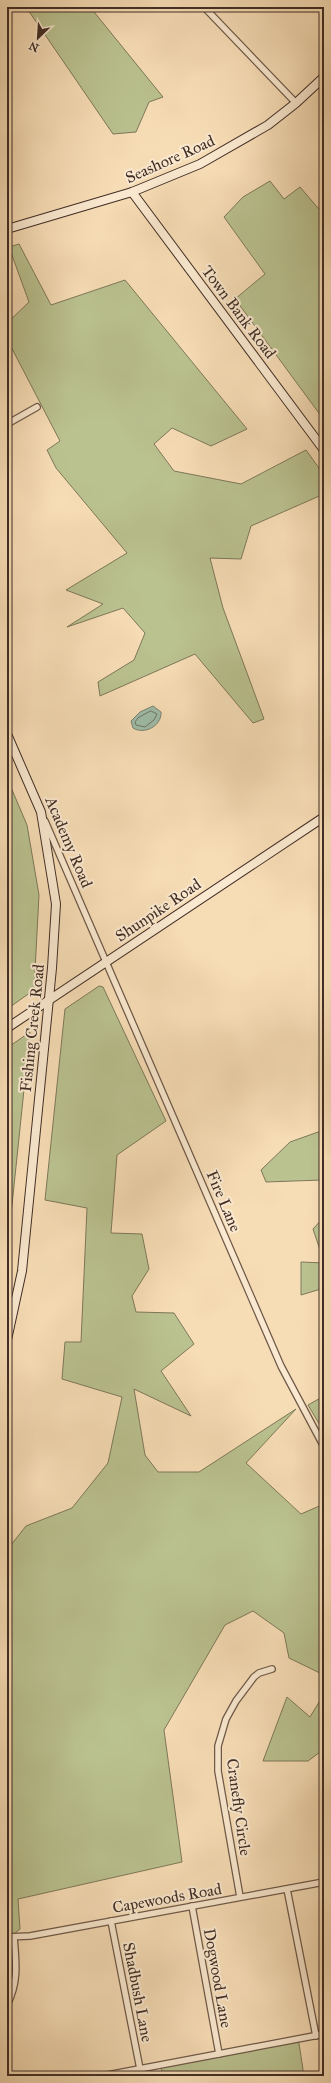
<svg xmlns="http://www.w3.org/2000/svg" width="331" height="2083" viewBox="0 0 331 2083" font-family="'IM FELL Great Primer',serif">
	<rect width="100%" height="100%" fill="#f7ddb6"/>
	<filter id="stains"><feTurbulence type="fractalNoise" baseFrequency=".005" numOctaves="4"/><feColorMatrix values="0 0 0 0 .2 0 0 0 0 .09 0 0 0 0 .02 0 0 0 .5 -.17"/></filter>
	<radialGradient id="worn" r=".72"><stop offset=".6" stop-color="#630" stop-opacity="0"/><stop offset="1" stop-color="#630" stop-opacity=".3"/></radialGradient>
	<g fill="#bac290" stroke="#7e785a">
		<polygon points="26,7 90,7 163,97 149,102 136,132 113,134"/>
		<polygon points="270,181 284,199 300,187 324,215 324,420 235,299 265,274 224,217 243,197"/>
		<polygon points="19,244 51,305 125,280 247,429 211,446 172,428 154,444 174,471 241,484 306,450 324,475 324,494 251,526 241,559 210,558 223,608 264,719 253,723 195,654 100,696 98,682 134,660 145,633 123,608 67,627 103,604 66,590 127,553 56,468 47,450 60,441 7,339 7,323 29,302 9,247"/>
		<polygon points="7,778 27,825 39,895 34,990 7,1009"/>
		<polygon points="99,986 103,987 166,1121 117,1155 111,1233 142,1234 149,1269 132,1296 136,1312 174,1313 194,1344 161,1371 191,1416 134,1389 145,1455 158,1472 199,1472 296,1409 246,1463 301,1514 324,1504 324,1675 289,1658 284,1633 253,1611 225,1625 164,1730 182,1862 18,1899 20,1929 7,1940 7,1550 26,1526 72,1508 108,1463 122,1397 62,1379 65,1342 81,1342 87,1208 45,1200 65,1009"/>
		<polygon points="30,1032 7,1253 7,1048"/>
		<polygon points="324,1087 324,1186 322,1180 266,1182 261,1170 290,1142 321,1131"/>
		<polygon points="324,1217 324,1262 313,1229"/>
		<polygon points="301,1262 324,1263 324,1288 301,1295"/>
		<polygon points="324,1396 324,1432 308,1405"/>
		<polygon points="324,1694 324,1749 308,1761 263,1761 287,1697 310,1717"/>
		<polygon points="298,2037 304,2076 163,2076 160,2064"/>
	</g>
	<path fill="#9ebda9" stroke="#798374" d="M153 706 161 712C162 726 144 735 133 728L131 721 140 712Z"/>
	<g fill="none" stroke-linecap="round" stroke-linejoin="round">
		<polygon stroke="#707567" stroke-width="1" points="151,711 157,714 154,720 145,727 136,725 135,722 138,718"/>
		<defs>
			<g id="street">
				<polyline points="204,7 296,103"/>
				<polyline points="7,424 37,407"/>
				<polyline points="45,821 281,1366 324,1447"/>
				<polyline points="287,1889 316,2036"/>
				<polyline points="240,1897 218,1771 218,1746 226,1719 236,1701 254,1677 259,1673 272,1669"/>
				<polyline points="192,1906 219,2054"/>
				<polyline points="111,1921 140,2069"/>
				<polyline points="7,1937 30,1936 324,1882"/>
				<path d="M7 2005C19 1982 16 1962 14 1937"/>
				<polyline points="102,2076 324,2034"/>
			</g>
			<g id="secondary">
				<polyline points="132,192 324,450"/>
				<polyline points="7,229 132,192 200,164 268,125 296,103 324,77"/>
				<polyline points="7,734 41,812 56,904 52,968 22,1271 7,1340"/>
				<polyline points="7,1028 324,817"/>
			</g>
		</defs>
		<use href="#street" stroke="#6e5949" stroke-width="8"/>
		<use href="#secondary" stroke="#412d25" stroke-width="10"/>
		<use href="#street" stroke="#fae9d0" stroke-width="5.5"/>
		<use href="#secondary" stroke="#fae9d0" stroke-width="8"/>
	</g>
	<g text-anchor="middle" dominant-baseline="central" stroke-width="4" stroke-linejoin="round" paint-order="stroke">
		<g font-size="16" fill="#412d25" stroke="#fae9d0">
			<text transform="translate(170 159) rotate(-24)">Seashore Road</text>
			<text transform="translate(239 312) rotate(53)">Town Bank Road</text>
			<text transform="translate(69 842) rotate(67)">Academy Road</text>
			<text transform="translate(158 910) rotate(-34)">Shunpike Road</text>
			<text transform="translate(32 1028) rotate(-84)">Fishing Creek Road</text>
			<text transform="translate(224 1201) rotate(67)">Fire Lane</text>
			<text transform="translate(239 1807) rotate(82)">Cranefly Circle</text>
			<text transform="translate(167 1898) rotate(-10)">Capewoods Road</text>
			<text transform="translate(218 1978) rotate(80)">Dogwood Lane</text>
			<text transform="translate(138 1992) rotate(79)">Shadbush Lane</text>
		</g>
	</g>
	<rect width="331" height="2083" fill="none" stroke="#f7ddb6" stroke-width="24"/>
	<rect x="8" y="8" width="315" height="2067" fill="none" stroke="#412d25" stroke-width="2"/>
	<rect x="12" y="12" width="307" height="2059" fill="none" stroke="#412d25"/>
	<g transform="translate(38 38) rotate(205)" stroke="#fae9d0" stroke-width="3" paint-order="stroke">
	<path d="M0-3L7 15L0 10L-7 15Z" fill="#412d25"/>
	<text y="-6" font-size="11" font-weight="bold" text-anchor="middle" fill="#412d25">N</text>
	</g>
	<rect width="100%" height="100%" filter="url(#stains)"/>
	<rect width="100%" height="100%" fill="url(#worn)"/>
</svg>
